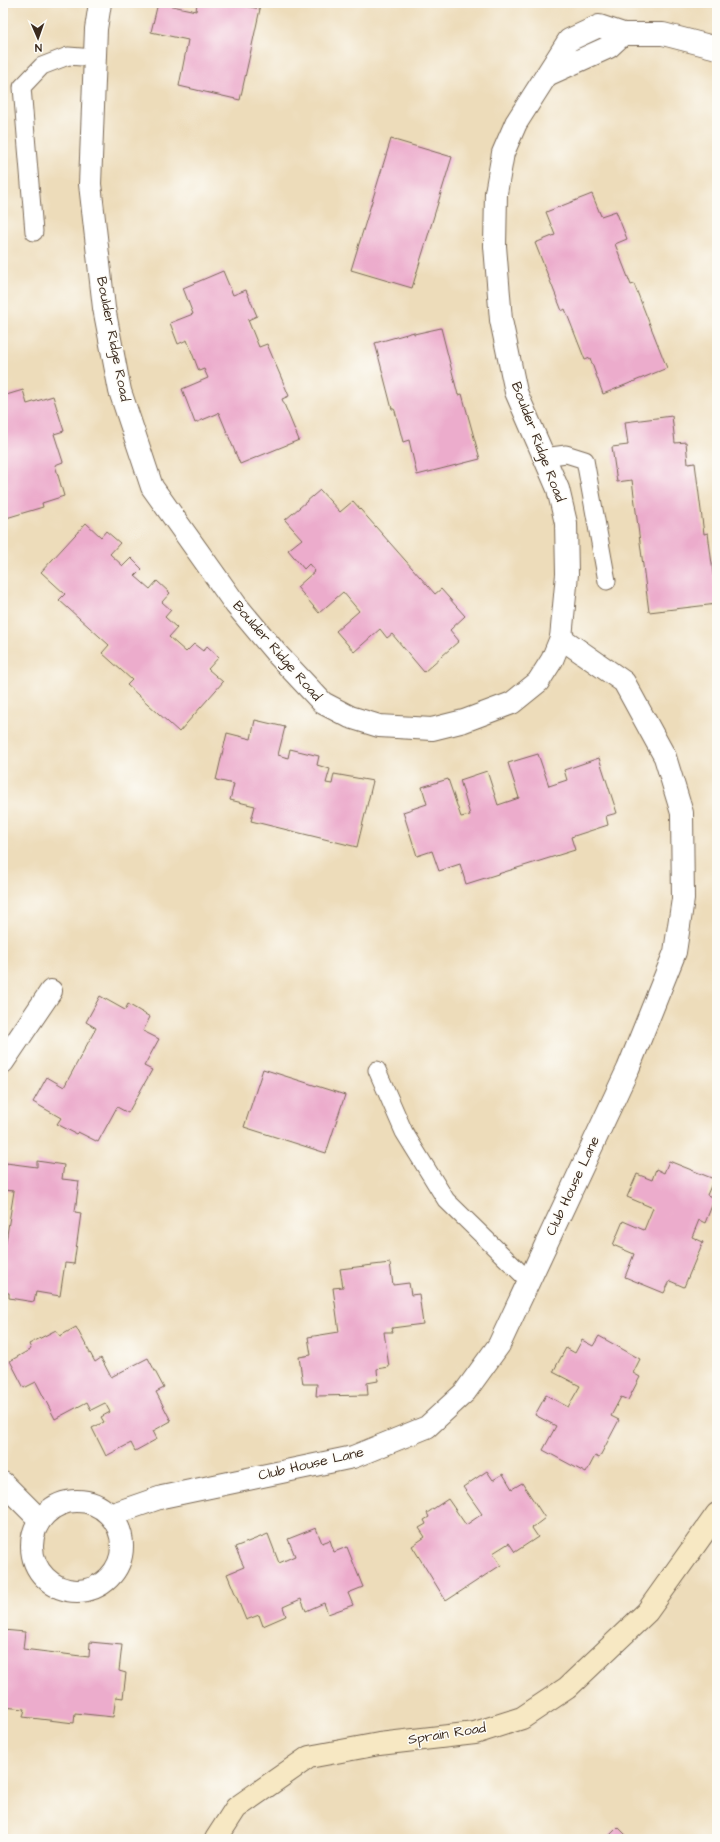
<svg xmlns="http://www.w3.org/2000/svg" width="720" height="1842" viewBox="0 0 720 1842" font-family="'Architects Daughter',sans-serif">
	<rect width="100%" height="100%" fill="#fdfcf7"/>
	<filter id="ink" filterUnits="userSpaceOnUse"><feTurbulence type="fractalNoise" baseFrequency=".025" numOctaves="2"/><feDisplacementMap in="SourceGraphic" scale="8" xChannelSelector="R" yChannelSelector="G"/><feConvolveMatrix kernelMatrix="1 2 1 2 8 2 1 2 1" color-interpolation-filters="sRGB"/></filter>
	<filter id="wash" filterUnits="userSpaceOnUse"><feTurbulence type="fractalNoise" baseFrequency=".012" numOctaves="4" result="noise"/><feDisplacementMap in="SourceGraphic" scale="16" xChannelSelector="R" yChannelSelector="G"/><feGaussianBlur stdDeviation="0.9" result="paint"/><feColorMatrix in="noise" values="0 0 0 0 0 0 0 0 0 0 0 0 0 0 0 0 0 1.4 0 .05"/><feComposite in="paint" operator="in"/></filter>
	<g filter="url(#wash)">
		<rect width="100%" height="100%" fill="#eddcba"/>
		<g id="blocks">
			<g fill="#ecaccc">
				<polygon points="158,3 196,11 197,3 246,3 246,6 260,9 240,100 179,86 188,40 151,32"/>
				<polygon points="391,139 452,157 412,288 351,270"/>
				<polygon points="592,194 601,216 616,211 627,239 615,244 631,285 634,284 667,368 603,394 590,358 585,360 565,309 562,311 535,243 555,235 546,212"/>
				<polygon points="223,271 233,295 246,290 257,316 248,320 259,347 267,344 289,396 282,399 299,440 240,464 219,413 195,423 182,389 208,378 204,369 199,371 187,340 178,344 170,323 193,314 183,288"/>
				<polygon points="441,328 458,395 462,394 480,459 417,475 409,440 403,442 395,411 394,409 392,409 375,343 414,332 414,334"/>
				<polygon points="23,390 27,404 53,396 64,431 54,434 63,462 55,465 64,496 42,503 43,507 3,519 3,396"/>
				<polygon points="672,416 675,443 686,442 688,464 695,463 704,534 708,533 717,604 649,612 632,480 617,482 612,447 628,445 625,422"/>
				<polygon points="320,490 340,512 353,501 435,594 441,589 465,616 450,630 459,641 424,672 392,634 387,638 380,629 354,652 336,631 359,611 343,592 319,613 297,587 315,571 309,564 304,569 288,550 302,539 285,520"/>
				<polygon points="86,523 101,537 106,531 120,543 110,554 123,566 131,558 142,569 135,576 150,589 157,581 170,593 162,602 171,610 165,617 177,628 169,637 186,652 194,644 203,651 207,646 219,657 208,669 223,682 179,732 127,685 132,680 102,653 109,645 59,600 65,594 41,572"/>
				<polygon points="255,720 285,727 278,755 288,758 290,749 319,756 317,765 330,769 326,783 332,784 334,774 373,781 357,847 251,821 255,806 230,800 234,784 216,780 227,733 251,739"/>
				<polygon points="538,754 549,786 567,780 564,770 599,758 617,813 606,816 608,825 571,837 575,850 466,884 460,864 439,871 432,851 417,856 403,812 427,804 422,787 448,779 461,817 470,815 460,780 487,771 498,805 519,798 508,763"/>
				<polygon points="100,996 125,1010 128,1004 150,1017 143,1031 159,1039 144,1066 152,1070 128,1113 117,1107 98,1142 78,1132 76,1134 57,1124 61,1118 33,1102 47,1077 64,1087 96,1028 86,1022"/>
				<polygon points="263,1069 345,1095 326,1153 244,1127"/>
				<polygon points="37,1161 64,1165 62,1179 79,1181 75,1212 81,1213 74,1264 65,1263 60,1296 36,1292 34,1302 9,1298 9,1293 3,1292 3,1260 14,1191 3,1190 3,1185 6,1163 37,1167"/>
				<polygon points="669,1161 714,1179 707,1195 715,1198 705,1223 699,1220 692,1237 703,1242 684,1287 670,1281 664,1293 625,1277 634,1254 613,1245 623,1221 644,1230 653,1208 627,1197 637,1174 652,1180 656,1169 664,1173"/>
				<polygon points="390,1263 393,1285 409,1283 411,1295 419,1294 423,1324 392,1328 393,1332 384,1332 389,1367 377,1369 378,1381 367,1383 368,1395 316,1396 317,1384 303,1384 299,1357 311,1355 308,1337 339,1332 333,1288 343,1287 340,1269"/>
				<polygon points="76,1327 95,1362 101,1358 111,1377 148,1358 164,1388 156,1392 171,1421 153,1431 157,1439 135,1451 131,1443 106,1456 92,1428 104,1422 101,1417 110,1412 105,1403 91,1410 87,1402 55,1419 36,1382 24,1388 10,1361 31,1349 29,1344 56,1330 60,1336"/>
				<polygon points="599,1336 640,1359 633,1373 640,1377 628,1400 621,1397 611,1416 619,1420 599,1458 595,1456 586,1473 543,1450 556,1426 535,1415 546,1395 568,1407 580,1386 553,1372 566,1348 575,1353 582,1340 593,1346"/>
				<polygon points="487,1471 493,1480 503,1474 512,1489 522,1483 545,1518 532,1528 538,1537 515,1552 509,1543 493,1553 501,1565 446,1601 412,1546 425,1537 419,1528 426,1524 424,1520 429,1517 427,1513 448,1499 466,1525 482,1514 463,1487"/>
				<polygon points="316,1528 322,1543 330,1540 334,1552 347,1547 363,1587 348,1593 353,1605 328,1614 324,1603 306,1611 301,1599 283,1607 286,1616 263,1626 259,1615 246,1620 227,1574 244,1567 235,1547 268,1534 279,1563 295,1556 288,1539"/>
				<polygon points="3,1630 25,1632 23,1649 89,1657 90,1642 122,1645 119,1671 126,1673 123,1698 116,1697 113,1717 75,1713 74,1723 23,1717 25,1709 3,1707"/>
				<polygon points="618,1827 630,1839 606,1839"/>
			</g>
		</g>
	</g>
	<g filter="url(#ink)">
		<use href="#blocks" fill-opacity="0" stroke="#796855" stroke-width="1"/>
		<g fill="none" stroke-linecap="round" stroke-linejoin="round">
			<defs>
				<g id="lane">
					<polyline points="34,232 22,87 42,66 68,56 95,58"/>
					<polyline points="544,457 566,454 585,460 607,581"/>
					<polyline points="377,1070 404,1132 446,1200 529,1281"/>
				</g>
				<g id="street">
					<polyline points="100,3 96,29 90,184 104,308 120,391 152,487 236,605 277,654 323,703 350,717 379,726 432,729 464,721 512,703 538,682 552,660 561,638 567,574 566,523 558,489 516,392 501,320 495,246 496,193 503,153 516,123 569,40 599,26 623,34 663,34 717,48"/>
					<polyline points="547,75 609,47 623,34"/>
					<polyline points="3,1062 51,991"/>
					<polyline points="3,1483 40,1520"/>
					<circle cx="77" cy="1546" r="45"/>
					<polyline points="110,1515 162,1497 353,1457 427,1427 465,1392 499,1345 628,1069 675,952 683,899 682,813 665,757 624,682 561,638"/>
				</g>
				<polyline id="secondary" points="216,1839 236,1808 309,1757 379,1744 475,1733 522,1718 567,1688 647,1612 717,1514"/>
			</defs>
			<use href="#lane" stroke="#796855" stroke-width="19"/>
			<use href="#street" stroke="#796855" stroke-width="24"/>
			<use href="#secondary" stroke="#796855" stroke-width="24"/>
			<use href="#lane" stroke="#fff" stroke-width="17"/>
			<use href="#street" stroke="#fff" stroke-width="22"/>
			<use href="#secondary" stroke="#f7e8c3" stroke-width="22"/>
		</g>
	</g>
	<g text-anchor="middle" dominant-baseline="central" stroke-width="3" stroke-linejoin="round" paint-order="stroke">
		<g font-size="14" fill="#3b2a1e" stroke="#fdfcf7">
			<text transform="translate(113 339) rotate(79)">Boulder Ridge Road</text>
			<text transform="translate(538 442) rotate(69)">Boulder Ridge Road</text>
			<text transform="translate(277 651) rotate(49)">Boulder Ridge Road</text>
			<text transform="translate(573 1186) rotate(-65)">Club House Lane</text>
			<text transform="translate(311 1464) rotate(-13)">Club House Lane</text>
			<text transform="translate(447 1734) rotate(-9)">Sprain Road</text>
		</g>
	</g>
	<rect width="720" height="1842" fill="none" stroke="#fdfcf7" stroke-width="16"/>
	<g transform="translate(38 38) rotate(178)" stroke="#fdfcf7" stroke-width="3" paint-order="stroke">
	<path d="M0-3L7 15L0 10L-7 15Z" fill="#3b2a1e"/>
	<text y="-6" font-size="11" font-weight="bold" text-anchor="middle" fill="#3b2a1e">N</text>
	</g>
</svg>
